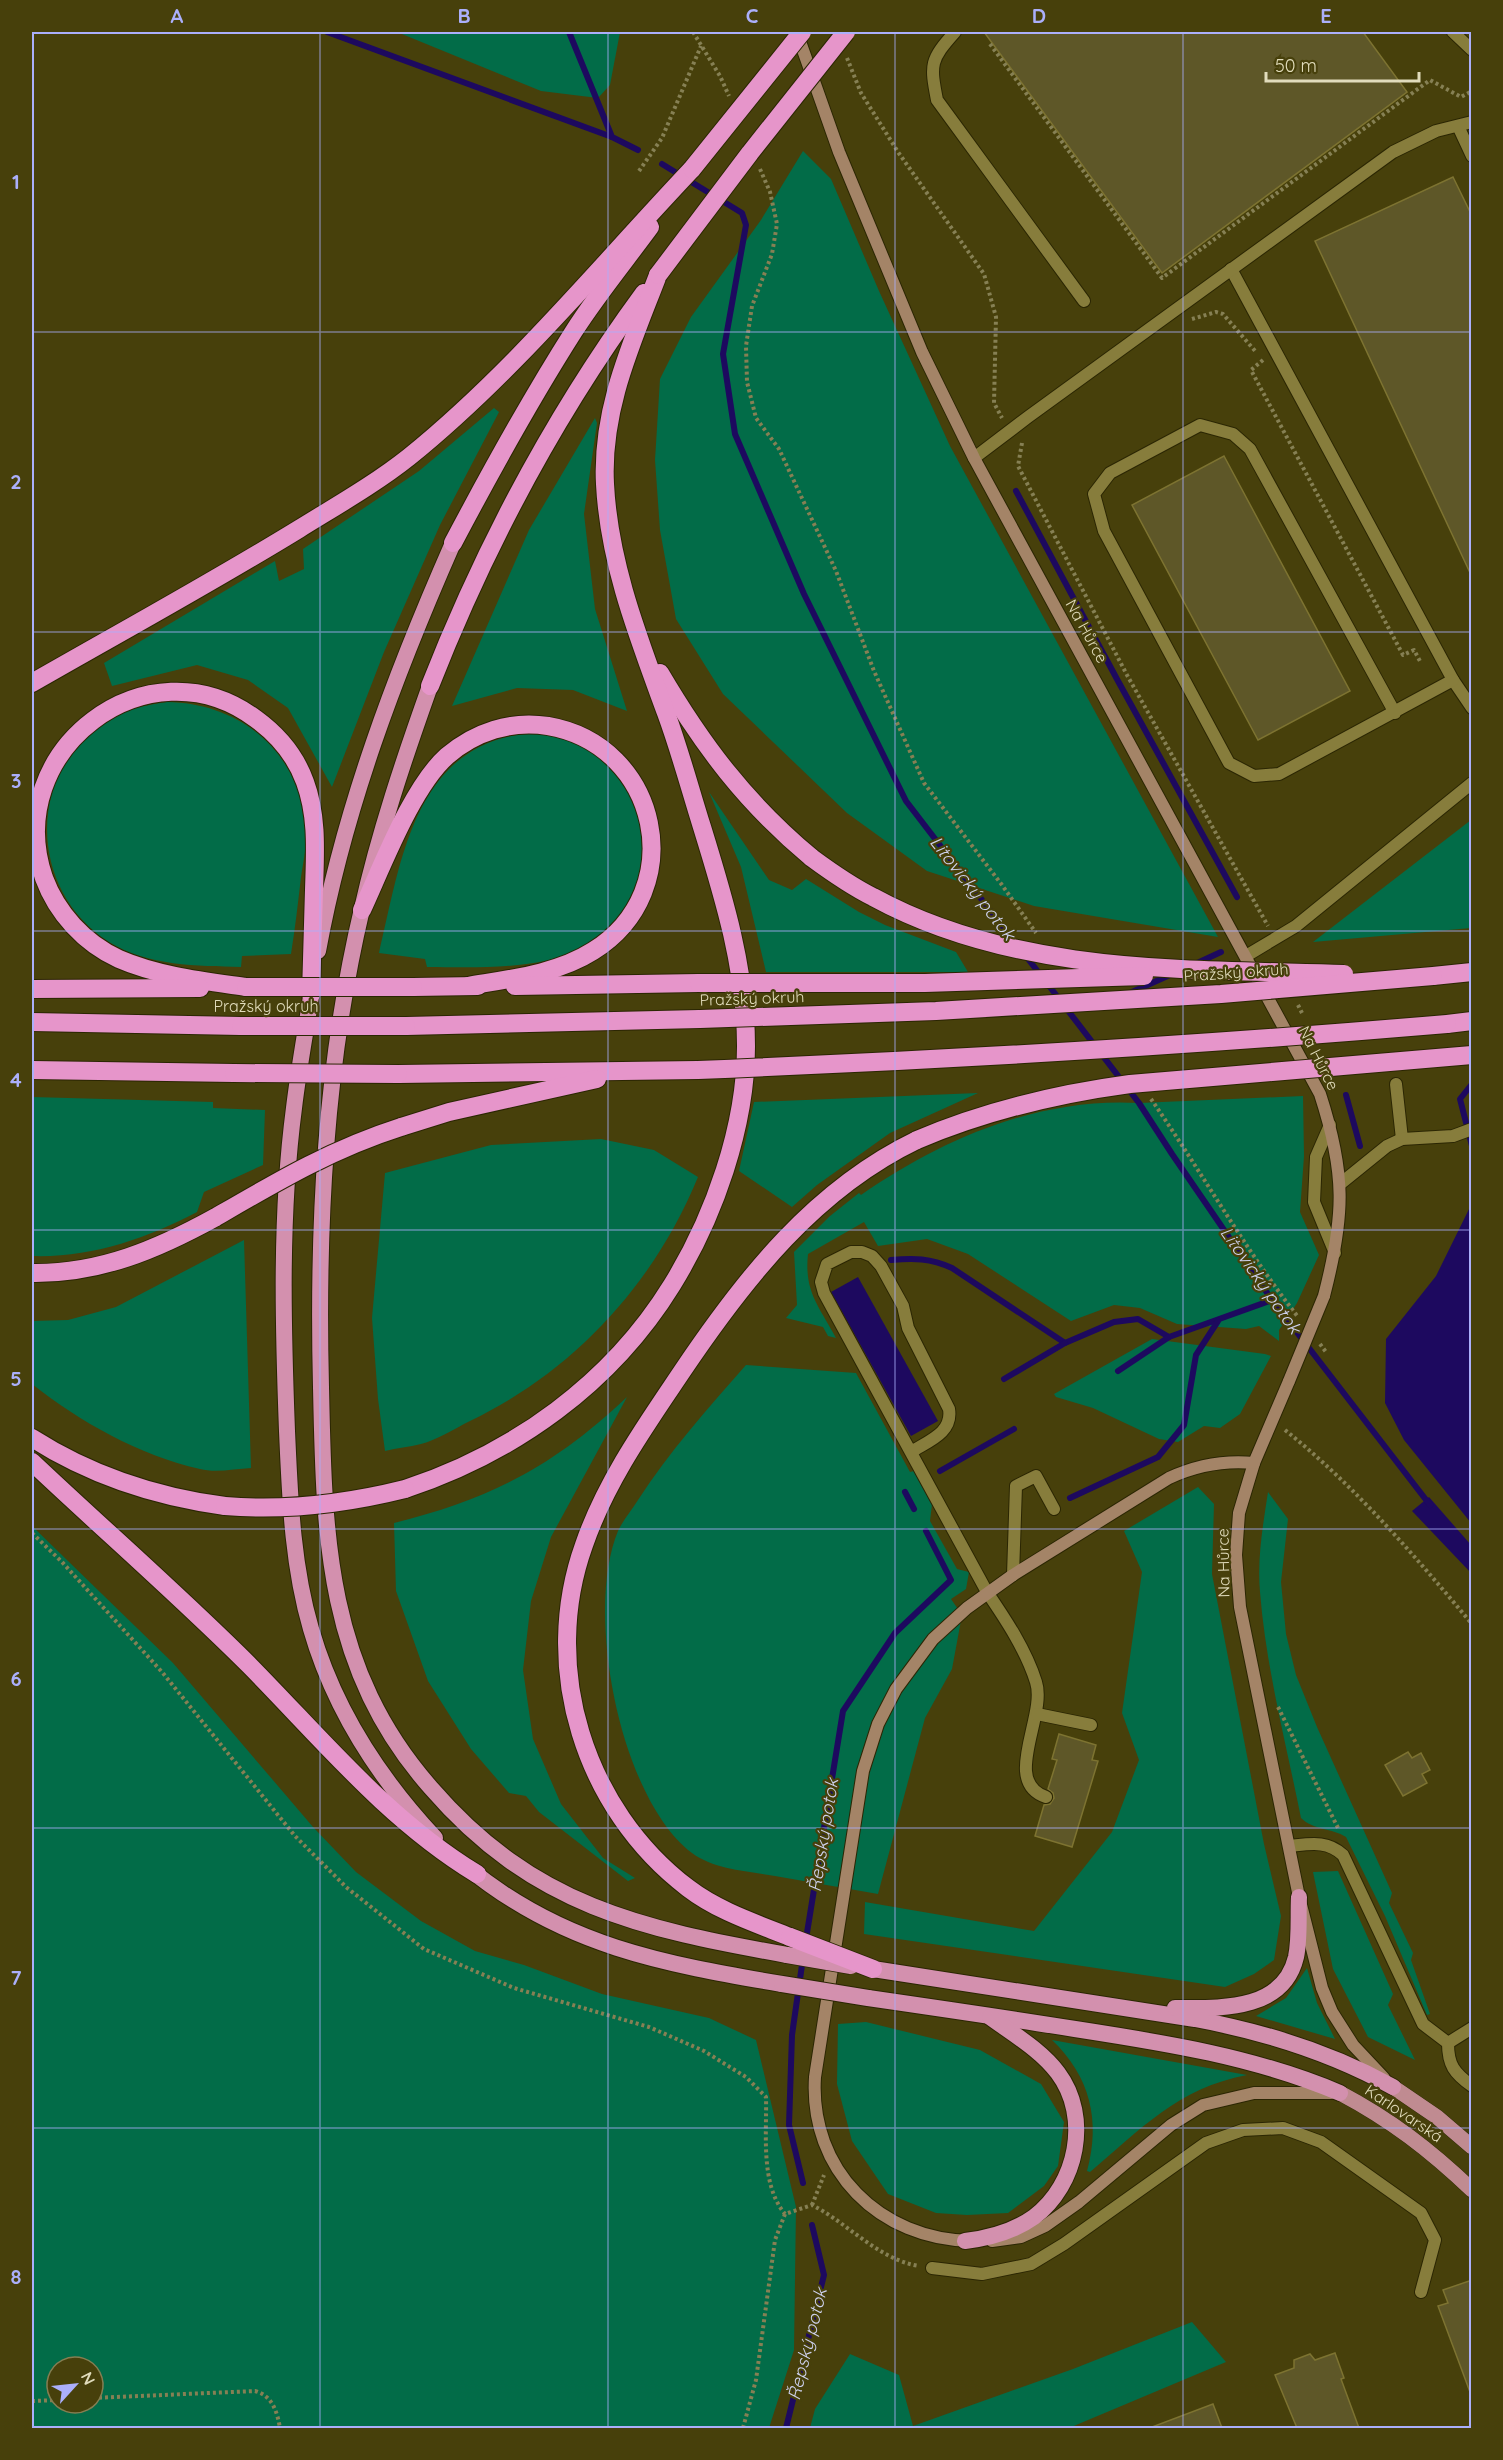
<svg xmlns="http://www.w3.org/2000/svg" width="1503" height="2460" viewBox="0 0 1503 2460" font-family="Quicksand,sans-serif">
	<rect width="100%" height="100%" fill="#47400b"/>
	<g fill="#026c48" fill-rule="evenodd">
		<polygon points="397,32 620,32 610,85 598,98 541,91"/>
		<polygon points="803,151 831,179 879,291 950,446 1218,937 1034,906 927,871 847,813 723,694 676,619 660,530 655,460 660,379 691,317 761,220"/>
		<polygon points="494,408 499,412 440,525 384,652 332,787 288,708 248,680 197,665 112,686 104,663 275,561 279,581 304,569 303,549 419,471"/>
		<polygon points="595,418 597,423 584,514 595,609 627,711 573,690 517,688 452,706 529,530"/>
		<path d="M167 702C244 703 305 757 306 836 306 850 303 864 301 877 298 903 295 929 291 954L242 956 241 967C197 966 148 966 109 942 30 892 25 776 103 723 122 710 145 705 167 702Z"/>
		<path d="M532 733C553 735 575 740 592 752 661 801 659 904 584 947 540 971 475 967 427 967L425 959 379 953C401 861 414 742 532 733Z"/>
		<polygon points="709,792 769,880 792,890 806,879 859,912 885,925 956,952 968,972 766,972 741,867"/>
		<polygon points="1471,820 1471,928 1313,942"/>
		<polygon points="978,1093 890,1133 817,1185 792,1207 739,1171 754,1102"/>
		<path d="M1303 1096 1304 1156 1300 1212 1319 1255 1297 1303 1279 1330V1341L1259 1326 1246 1329 1177 1324 1140 1308 1114 1305 1071 1321 968 1254 927 1239 878 1246 864 1222 808 1254C804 1292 819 1306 836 1338L828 1336 823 1327 786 1318 797 1305 794 1252 830 1216 859 1193 861 1195C942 1139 1039 1097 1139 1103Z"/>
		<path d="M32 1097 213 1102V1108L265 1110 263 1165 204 1192 197 1212C146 1239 90 1258 32 1256Z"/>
		<path d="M601 1139 654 1150 698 1177C654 1284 574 1371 470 1421 454 1429 437 1440 421 1444 409 1447 397 1448 385 1451L378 1399 372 1318 385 1173 491 1145Z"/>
		<path d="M244 1240 251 1468C235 1469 215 1473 200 1469 139 1455 80 1422 32 1384V1321L68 1320 116 1307Z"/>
		<polygon points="1152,1339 1265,1354 1271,1356 1240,1414 1220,1428 1204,1426 1178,1442 1159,1439 1093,1408 1056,1397 1054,1394"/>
		<path d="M746 1365 856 1373 910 1472 914 1471 932 1504 930 1521 957 1569 969 1572 966 1589 951 1599 962 1615 952 1669 925 1718 878 1894C844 1888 809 1882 775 1876 748 1871 715 1870 692 1853 620 1799 584 1612 618 1531 623 1520 632 1510 638 1500 669 1452 708 1408 746 1365Z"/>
		<path d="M627 1397 551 1537 531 1601 523 1670 533 1739 561 1804 603 1858 635 1878 628 1881 539 1812 526 1796 509 1793 471 1749 428 1681 396 1591 394 1523C491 1499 554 1466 627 1397Z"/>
		<polygon points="1198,1487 1214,1504 1212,1574 1264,1844 1281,1916 1274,1960 1254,1974 1225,1987 864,1934 865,1902 1034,1931 1112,1832 1139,1760 1122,1713 1142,1572 1124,1531"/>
		<path d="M1268 1492 1288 1519 1281 1582 1286 1634 1296 1675 1317 1727 1392 1893 1389 1903 1413 1953 1411 1960 1430 2014 1427 2015 1385 1916 1346 1837C1332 1828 1313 1830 1301 1818 1286 1743 1266 1668 1260 1592 1257 1558 1263 1525 1268 1492Z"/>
		<path d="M32 1526 173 1663 313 1827 356 1872 421 1921 475 1951 524 1965 602 1994 709 2018 756 2040 796 2207 794 2350 769 2428H32ZM57 2367H93V2403H57Z"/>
		<polygon points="1338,1871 1393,1994 1388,2005 1415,2060 1368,2037 1333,1969 1313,1872"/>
		<polygon points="1307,1968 1317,2003 1335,2039 1256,2016 1286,1998"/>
		<polygon points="866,2022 980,2050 1041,2084 1064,2122 1058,2166 1044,2186 1008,2213 967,2215 936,2213 888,2194 852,2141 837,2084 838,2024"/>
		<path d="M1052 2040 1247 2075C1178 2088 1141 2129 1090 2172L1087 2171C1101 2121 1090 2076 1052 2040Z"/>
		<polygon points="1192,2322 1226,2362 1069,2428 810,2428 815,2409 850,2354 899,2375 913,2426 1073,2369"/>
	</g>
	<g fill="#1d095f">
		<polygon points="1471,1205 1471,1523 1404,1440 1385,1403 1386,1339 1436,1276"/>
		<polygon points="858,1277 938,1421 911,1436 831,1292"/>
		<polygon points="1429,1497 1471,1545 1471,1573 1412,1511"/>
	</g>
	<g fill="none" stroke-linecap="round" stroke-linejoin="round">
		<g stroke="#1d095f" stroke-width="6">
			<polyline points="327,32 612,137"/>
			<polyline points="569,32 612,137 638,150"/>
			<polyline points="662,164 742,213 746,225 723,354 735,434 804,594 906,801 1015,943"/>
			<polyline points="1016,491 1118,681 1237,897"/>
			<polyline points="1025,955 1060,1000"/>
			<polyline points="1195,964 1221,952"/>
			<polyline points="1132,992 1172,974"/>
			<polyline points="1066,1008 1139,1103 1172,1154 1272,1300 1430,1505"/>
			<polyline points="1472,1084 1460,1099 1472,1146"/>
			<polyline points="1346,1095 1360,1146"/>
			<path d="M891 1260C914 1258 930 1258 952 1268L1065 1343 1114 1322 1138 1319 1169 1337"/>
			<polyline points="1118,1371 1169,1337 1272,1300"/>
			<polyline points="1004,1379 1065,1343"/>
			<polyline points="940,1471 1014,1429"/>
			<polyline points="905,1492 914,1509"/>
			<polyline points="1070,1498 1158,1457 1184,1425 1196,1355 1218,1321"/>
			<polyline points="806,1939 843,1711 895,1633 951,1580 926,1531"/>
			<polyline points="803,2183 789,2125 792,2035 803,1958"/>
			<polyline points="786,2428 824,2275 812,2225"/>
		</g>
	</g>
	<g fill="#5e5728" stroke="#7d7331" stroke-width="1.5">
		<polygon points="984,32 1363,32 1407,92 1162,273"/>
		<polygon points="1453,177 1472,216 1472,577 1315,241"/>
		<polygon points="1224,456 1350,691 1258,740 1132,505"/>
		<polygon points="1059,1734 1096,1745 1092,1760 1098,1761 1072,1847 1035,1836 1044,1805 1050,1804 1054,1798 1053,1793 1048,1789 1057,1760 1052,1759"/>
		<polygon points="1408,1752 1412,1758 1421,1753 1430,1770 1422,1774 1427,1783 1403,1796 1385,1765"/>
		<polygon points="1472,2280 1472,2392 1470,2392 1438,2306 1448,2303 1443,2290"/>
		<polygon points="1335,2353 1344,2378 1341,2379 1359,2428 1297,2428 1275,2375 1294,2368 1294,2360 1310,2354 1315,2360"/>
		<polygon points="1213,2404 1222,2428 1152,2428 1152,2427"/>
	</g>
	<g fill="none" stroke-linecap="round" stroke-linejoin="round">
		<defs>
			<g id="service">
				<path d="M955 32C930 60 930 64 937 100L1084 301"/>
				<polyline points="1453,32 1472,50"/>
				<polyline points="1458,126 1472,156"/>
				<polyline points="1231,269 1453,680 1472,708"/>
				<polyline points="974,458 1028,417 1393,152 1436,131 1472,122"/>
				<polyline points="1395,713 1250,449 1233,434 1200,425 1110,473 1094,494 1104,531 1229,763 1254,776 1279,774 1453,680"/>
				<polyline points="1246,956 1296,926 1472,783"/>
				<polyline points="1396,1084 1402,1139"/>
				<polyline points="1330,1125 1316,1157 1314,1202 1335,1253"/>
				<polyline points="1340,1184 1387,1146 1402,1139 1453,1136 1472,1129"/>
				<path d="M911 1452C928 1441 953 1433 949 1409L908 1328 903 1306 881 1266 872 1256 862 1252H851L827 1264 821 1282 824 1293 987 1592C1006 1620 1026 1650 1036 1682 1047 1716 1001 1782 1046 1797"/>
				<polyline points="1013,1575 1016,1486 1036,1476 1054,1509"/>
				<polyline points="1037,1714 1091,1725"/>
				<path d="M1289 1846C1310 1844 1327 1840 1343 1855L1423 2024 1448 2043"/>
				<path d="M1448 2043C1448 2065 1454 2073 1472 2086"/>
				<polyline points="1448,2043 1472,2028"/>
				<polyline points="932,2268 982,2274 1031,2264 1064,2244 1206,2143 1243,2130 1283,2128 1321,2142 1421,2213 1435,2240 1421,2292"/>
			</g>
			<g id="secondary">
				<path d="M797 33 839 152 922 352 974 458 1320 1094C1346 1174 1345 1215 1324 1296"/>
				<polyline points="1289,1381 1254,1463 1239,1513 1236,1555 1240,1607 1299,1897 1322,1988 1332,2012 1353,2045 1384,2078"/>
				<path d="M972 2241C880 2240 809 2170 815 2077L863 1771 878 1724 896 1689 933 1639 967 1608 1013 1575 1169 1478C1197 1465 1223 1460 1254 1463"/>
				<polyline points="992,2241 1021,2237 1045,2226 1079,2202 1171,2125 1203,2105 1254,2093 1331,2093"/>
			</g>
			<g id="primary">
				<polyline points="1393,2087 1437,2117 1472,2147"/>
				<path d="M1340 2093C1391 2120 1430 2150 1472 2190"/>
			</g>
			<g id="trunk">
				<path d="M430 686C404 759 379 833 362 909 325 1065 317 1226 321 1387 324 1536 326 1669 431 1788 533 1906 641 1929 787 1955"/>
				<path d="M318 951C344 809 395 675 453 543"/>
				<path d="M313 983C307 1025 299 1066 294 1108 280 1214 283 1325 287 1431 290 1497 292 1564 311 1629 334 1709 378 1777 435 1838"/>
				<path d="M467 1867C563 1946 664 1964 782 1984"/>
				<path d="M873 1969 1195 2019C1265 2032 1330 2052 1393 2087"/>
				<path d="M868 1998C937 2008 1006 2018 1075 2029 1166 2043 1255 2057 1340 2093"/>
				<path d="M1175 2008C1219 2008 1283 2012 1296 1957 1300 1938 1298 1917 1299 1897"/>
				<path d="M965 2241C990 2238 1013 2232 1034 2217 1077 2185 1091 2117 1058 2073 1041 2050 1013 2034 990 2017"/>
			</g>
			<g id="motorway">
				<path d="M453 543C491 471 530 400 574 331 597 295 625 261 650 227"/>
				<path d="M660 673C703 746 746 803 812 858"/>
				<path d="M32 683C121 632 211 583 299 529 336 506 375 484 409 457 514 372 600 266 692 169"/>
				<path d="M430 686C485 546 555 414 644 293"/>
				<path d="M362 910C382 867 412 787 447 756 475 732 511 720 548 726 659 745 691 890 593 951 557 974 509 979 468 986"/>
				<polyline points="1433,976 1472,972"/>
				<polyline points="515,986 699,983"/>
				<path d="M246 987C204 981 158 976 119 959 84 943 57 913 44 878 0 751 148 638 256 719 278 735 296 757 305 782 318 817 315 854 314 890 313 925 312 959 311 994"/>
				<polyline points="413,987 478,986"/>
				<polyline points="32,989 200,988"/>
				<polyline points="32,1022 241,1026"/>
				<polyline points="1447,1024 1472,1021"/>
				<polyline points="406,1026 700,1019"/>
				<polyline points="32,1070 234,1073"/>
				<polyline points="398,1074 698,1070"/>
				<polyline points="401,1127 449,1112 597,1079"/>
				<path d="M32 1273C100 1274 158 1249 216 1217"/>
				<path d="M32 1438C90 1475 157 1497 225 1506"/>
				<path d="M32 1462C104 1530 180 1596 250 1666 323 1740 388 1820 477 1874"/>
				<path d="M405 1489C514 1453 611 1384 672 1285 714 1217 746 1127 746 1046 746 970 724 898 702 827 690 789 680 751 666 713 639 639 609 564 605 484 601 409 632 343 658 275"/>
				<path d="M790 1937C755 1923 718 1911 688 1888 584 1809 540 1667 584 1545 606 1481 646 1425 683 1370 745 1278 815 1189 917 1140"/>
			</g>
		</defs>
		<use href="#service" stroke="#2b2603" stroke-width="14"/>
		<use href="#secondary" stroke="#2b2603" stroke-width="14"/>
		<use href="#primary" stroke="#2b2603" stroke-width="16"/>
		<use href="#trunk" stroke="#2b2603" stroke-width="18"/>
		<use href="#motorway" stroke="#2b2603" stroke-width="20"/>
		<g stroke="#868054" stroke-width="4" stroke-dasharray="3 3" stroke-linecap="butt">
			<polyline points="693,32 720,76 729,96"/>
			<polyline points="990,44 1162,278 1430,80 1461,97 1472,91"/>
			<polyline points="847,58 861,93 898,152 984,274 996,317 994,403 1002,418"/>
			<polyline points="760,169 770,192 777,224 772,254 752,306 746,346 747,382 756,418 779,449 836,571 874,671 924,783 1002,885 1036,933"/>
			<polyline points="639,171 662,138 701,46"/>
			<polyline points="1192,319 1216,312 1223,314 1256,352"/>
			<polyline points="1263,360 1251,370 1403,655 1414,650 1421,663"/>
			<polyline points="1022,443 1018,466 1127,675 1268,926"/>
			<polyline points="1298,1005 1302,1013"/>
			<path d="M1151 1099C1201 1171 1244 1248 1298 1317"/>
			<polyline points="1320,1344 1326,1352"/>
			<path d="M1285 1430C1355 1486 1414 1555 1472 1624"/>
			<path d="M32 1533 62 1562 162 1672 295 1836 346 1887 424 1949 514 1988 649 2027 704 2051 746 2077 766 2097C767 2134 760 2184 785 2214"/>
			<polyline points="1278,1707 1339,1830"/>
			<polyline points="812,2205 824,2175"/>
			<path d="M93 2398 255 2391C273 2396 277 2412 280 2428"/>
			<polyline points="32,2401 57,2400"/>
			<path d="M743 2428 756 2380 775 2240 785 2214 812 2205C848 2223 877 2259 919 2266"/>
		</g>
		<use href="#service" stroke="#877d3c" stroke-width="12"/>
		<use href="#secondary" stroke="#a48467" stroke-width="12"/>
		<use href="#primary" stroke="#c08b91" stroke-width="15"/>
		<use href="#trunk" stroke="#d390ae" stroke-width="16"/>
		<use href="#motorway" stroke="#e695ca" stroke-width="18"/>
		<defs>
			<polyline id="secondary-bridge" points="1289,1381 1324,1296"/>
			<g id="trunk-bridge">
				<polyline points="787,1955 851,1966"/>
				<polyline points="782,1984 868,1998"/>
			</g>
			<g id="motorway-bridge">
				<polyline points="692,169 802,32"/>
				<polyline points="658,275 750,153 846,32"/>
				<path d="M812 858C831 872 851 886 873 897 1016 975 1186 969 1344 974"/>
				<polyline points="699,983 925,983 1144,976"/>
				<polyline points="246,987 413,987"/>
				<polyline points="700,1019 936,1011 1221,994 1433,976"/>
				<polyline points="241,1026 406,1026"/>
				<path d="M698 1070C948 1060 1198 1045 1447 1024"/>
				<polyline points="234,1073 398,1074"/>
				<path d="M917 1140C985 1111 1056 1094 1130 1084L1472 1055"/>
				<path d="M216 1217C278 1181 332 1149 401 1127"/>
				<path d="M225 1506C286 1511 345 1504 405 1489"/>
				<polyline points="790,1937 873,1969"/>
			</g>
		</defs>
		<use href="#secondary-bridge" stroke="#2b2603" stroke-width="14" stroke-linecap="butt"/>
		<use href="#trunk-bridge" stroke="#2b2603" stroke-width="18" stroke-linecap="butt"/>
		<use href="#motorway-bridge" stroke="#2b2603" stroke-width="20" stroke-linecap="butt"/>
		<use href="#secondary-bridge" stroke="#a48467" stroke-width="12"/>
		<use href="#trunk-bridge" stroke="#d390ae" stroke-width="16"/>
		<use href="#motorway-bridge" stroke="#e695ca" stroke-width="18"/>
	</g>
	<path fill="none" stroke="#abaffb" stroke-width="1.5" stroke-opacity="0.55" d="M320 32V2428M608 32V2428M895 32V2428M1183 32V2428M32 332H1472M32 632H1472M32 931H1472M32 1230H1472M32 1529H1472M32 1828H1472M32 2128H1472"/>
	<g text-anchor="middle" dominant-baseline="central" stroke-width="4.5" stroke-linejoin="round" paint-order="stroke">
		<g font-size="16" fill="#e1dcbc" stroke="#47400b">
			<text transform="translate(1087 631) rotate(61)">Na Hůrce</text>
			<text transform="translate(1236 972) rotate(-4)">Pražský okruh</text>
			<text transform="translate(752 998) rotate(-2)">Pražský okruh</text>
			<text x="266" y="1006">Pražský okruh</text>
			<text transform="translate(1319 1058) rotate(63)">Na Hůrce</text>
			<text transform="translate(1223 1563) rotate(-91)">Na Hůrce</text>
			<text transform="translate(1404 2113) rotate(34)">Karlovarská</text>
		</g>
		<g font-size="18" font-style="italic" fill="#cfd2ef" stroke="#47400b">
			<text transform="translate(973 888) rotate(52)">Litovický potok</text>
			<text transform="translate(1261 1280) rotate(55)">Litovický potok</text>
			<text transform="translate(823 1835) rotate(-81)">Řepský potok</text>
			<text transform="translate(807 2344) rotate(-76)">Řepský potok</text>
		</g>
	</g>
	<rect width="1503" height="2460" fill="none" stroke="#47400b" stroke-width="66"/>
	<g transform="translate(75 2385) rotate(63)"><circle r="28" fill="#47400b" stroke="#857e52" stroke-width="1.5"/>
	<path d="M0-4.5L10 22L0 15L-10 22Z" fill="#abaffb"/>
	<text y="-9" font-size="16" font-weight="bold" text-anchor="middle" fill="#e1dcbc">N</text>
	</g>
	<path d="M1266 72v9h153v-9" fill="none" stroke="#e1dcbc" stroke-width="3"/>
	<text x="1275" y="72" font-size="18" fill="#e1dcbc" stroke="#47400b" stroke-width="4.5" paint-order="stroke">50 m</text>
	<rect x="33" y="33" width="1437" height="2394" fill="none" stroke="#abaffb" stroke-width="2"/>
	<g font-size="20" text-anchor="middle" font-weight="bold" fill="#abaffb">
		<text x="177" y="23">A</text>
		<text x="464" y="23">B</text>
		<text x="752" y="23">C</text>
		<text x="1039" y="23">D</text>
		<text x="1326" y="23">E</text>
		<text x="16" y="189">1</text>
		<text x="16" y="489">2</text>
		<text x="16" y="788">3</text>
		<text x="16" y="1087">4</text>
		<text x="16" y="1386">5</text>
		<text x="16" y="1686">6</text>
		<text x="16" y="1985">7</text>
		<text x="16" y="2284">8</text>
	</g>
</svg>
